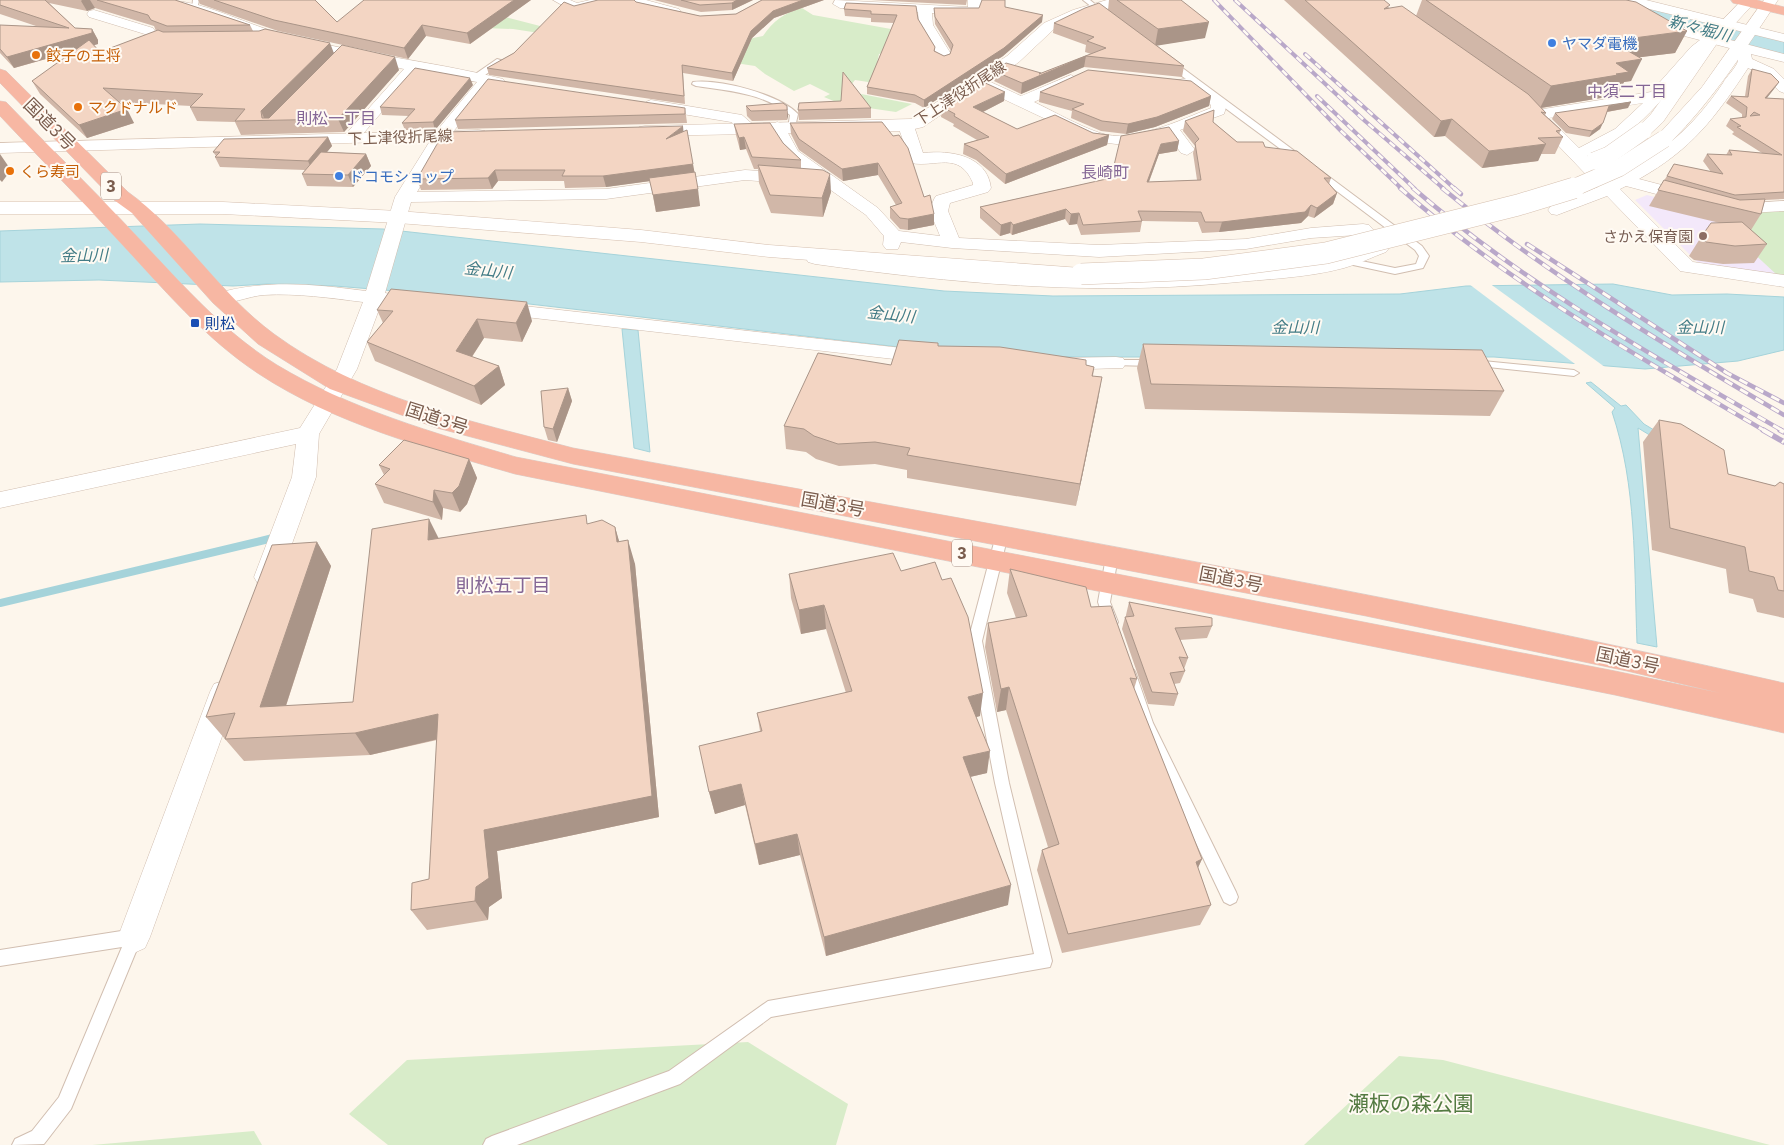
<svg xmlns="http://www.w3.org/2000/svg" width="1784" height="1145" viewBox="0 0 1784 1145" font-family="'IBM Plex Sans','Noto Sans JP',sans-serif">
	<rect width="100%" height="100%" fill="#fdf6ec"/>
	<polygon fill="#f3e8fa" points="1647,195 1718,213 1784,278 1720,273 1696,261 1635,200"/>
	<g fill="#d8ecc9">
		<path d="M802 8 813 15 891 29 890 51 879 54 877 63 901 87 855 80 846 91 912 104 896 112 841 104 824 97 830 94 810 84 794 91 765 74 755 66 513 29 484 28 494 14 544 27 738 41 763 36C772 22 785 12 802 8Z"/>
		<polygon points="1706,209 1784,210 1784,276 1777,275"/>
		<polygon points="748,1042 848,1104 836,1145 388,1145 349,1114 407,1060"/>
		<polygon points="1399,1056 1443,1060 1770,1145 1304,1145"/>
		<polygon points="254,1131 262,1145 92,1145"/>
	</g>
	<g fill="#bfe3e8" stroke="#a5d3da">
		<polygon points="1569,0 1619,0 1784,41 1784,55"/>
		<polygon points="200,224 383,229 944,291 1053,296 1400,294 1466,286 1613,284 1672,295 1727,294 1784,297 1784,350 1738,361 1645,369 1494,357 1075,357 942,352 469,297 335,286 267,284 233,286 99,280 0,282 0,231"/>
		<polygon points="622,329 638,330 650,452 634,448"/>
		<path d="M1591 382 1621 406 1626 405 1644 424 1784 508V516L1638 428 1657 647 1637 643C1634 565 1637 486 1612 412L1615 408 1586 383Z"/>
	</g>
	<polygon fill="#fdf6ec" points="1489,283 1609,370 1579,367 1469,284"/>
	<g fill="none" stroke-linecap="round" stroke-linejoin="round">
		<polyline stroke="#a5d3da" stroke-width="8" points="0,603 273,538"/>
		<defs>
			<g id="lane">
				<polygon points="193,0 199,0 197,10 192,9"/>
				<polygon points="1083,0 1090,0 1107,14 1102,15"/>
				<polygon points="497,59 504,61 477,81 471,81 471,77"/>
				<polygon points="1167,61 1173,61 1304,158 1304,162 1298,162 1167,65"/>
				<path d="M693 82C720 79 779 94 798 114L795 127 788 129 790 115C763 93 730 91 696 86L692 84Z"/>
				<polygon points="1314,170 1320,170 1422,246 1429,256 1423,268 1395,274 1344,263 1342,261 1347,258 1395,268 1416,264 1419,256 1415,250 1314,174"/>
				<polygon points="1116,360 1153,360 1158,363 1153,366 1112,365 1112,361"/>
				<polygon points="1473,360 1574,370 1579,373 1574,376 1469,365 1469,361"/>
				<polygon points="1002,531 1008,535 982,641 1009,783 1052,961 1050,967 771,1017 680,1084 517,1145 483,1145 486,1139 492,1136 669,1071 768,1001 1034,954 995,783 968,641 996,535"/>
				<polygon points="1112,552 1118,557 1110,602 1118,622 1116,626 1106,626 1098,602 1106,557"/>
				<polygon points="1129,668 1134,670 1136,674 1153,723 1236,892 1238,897 1236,902 1230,905 1224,902 1139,723 1122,674 1124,670"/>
				<polygon points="134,929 140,931 142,937 71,1109 44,1144 12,1145 15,1139 32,1131 59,1097 122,947 0,966 0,950"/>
			</g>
			<g id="street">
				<path d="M162 0C203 0 240 22 279 33 353 54 429 60 503 79L505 82 503 85H491L448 138 417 192 606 189 745 170 808 174C789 161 779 148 769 127L777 122 783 124 798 151 878 208 899 231 940 236C935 222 926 210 936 196L973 185V183C959 150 935 168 911 163L898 126 906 121 914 126 923 153C950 150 987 155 991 188L988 192 950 203 948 211 959 238 1099 245 1246 239 1311 228 1363 224 1369 225 1389 248 1386 252C1372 257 1359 264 1344 268 1307 278 1266 279 1227 283 1089 296 952 283 815 264L808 262 806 258 808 254 815 252C953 272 1092 284 1231 271 1265 268 1304 268 1336 258 1347 255 1358 250 1368 246L1358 235 1311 238 1246 249 1099 257 952 248 901 242 898 249H886L883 245 884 236 866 215 825 186 745 180 606 199 411 202 385 293 397 295 400 299 397 303 381 304 357 369 319 434 316 477 280 577 276 584 267 587 258 584 254 577 292 477 296 444 0 508V492L300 428 337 369 363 302C330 298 297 293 264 295 248 296 229 306 214 302L211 298 214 294C267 279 312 284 366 291L395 197 435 133 477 82 417 71 356 142H344L342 139 344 136 404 69 269 39 164 3Z"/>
				<polygon points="553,0 570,0 577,3 590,0 612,0 610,3 575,12"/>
				<polygon points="631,0 646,0 679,9 681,12 674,16 643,9 638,8"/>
				<polygon points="835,0 968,7 968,0 982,0 979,14 932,13 933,25 951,54 948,61 943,62 936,58 937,54 919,25 918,12 840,8 833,4"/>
				<polygon points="1623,0 1646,0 1784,34 1784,42 1625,3"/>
				<polygon points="94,10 153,28 155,31 148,35 89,17 87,14 89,11"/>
				<path d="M1654 20 1784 54V62L1751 54 1752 59 1774 69 1784 79V93L1779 91 1764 75 1748 68C1715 118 1692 149 1639 179L1696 194 1699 198 1696 202 1690 203 1626 186 1620 189 1693 262 1784 275V287L1680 271 1607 196 1557 215 1551 214 1548 210 1551 206 1598 187 1529 115 1537 110 1651 92 1691 47 1700 40 1649 27 1647 24ZM1714 44 1737 50C1736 54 1738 57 1738 61 1736 68 1726 77 1723 83 1694 127 1658 157 1611 181L1587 156C1641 133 1664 96 1701 53ZM1643 103 1615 129 1579 148 1549 118Z"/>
				<path d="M1071 75 1078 79 1076 82 1034 102C1055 112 1077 125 1100 133 1132 144 1180 120 1211 108V105L1190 89 1177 87 1174 84C1187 68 1214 93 1224 101L1227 104 1224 114 1180 130 1195 150 1187 155 1181 153 1168 135 1124 145 1092 141 974 85 972 82 974 79H984L1021 96Z"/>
				<polygon points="651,100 742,115 757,128 749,133 731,122 646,108 643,105 646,102"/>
				<polygon points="1784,201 1784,211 1729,214 1723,213 1720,209 1723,205 1729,204"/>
				<polygon points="497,303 929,351 936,352 939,357 936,362 929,363 490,313 487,309 490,305"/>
				<polygon points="1116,357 1123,358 1126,363 1123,368 1054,370 1047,369 1044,364 1047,359 1054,358"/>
				<polygon points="224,681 234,684 238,692 150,937 145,948 134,953 123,948 118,937 210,692 214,684"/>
			</g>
			<g id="secondary">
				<polygon points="1107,0 1130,0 1128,3 1083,16 1054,29 1019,62 923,127 906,131 645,136 639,135 636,131 639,127 645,126 911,119 1007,56 1044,23 1073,10"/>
				<polygon points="1742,0 1757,0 1718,42 1663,122 1649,135 1637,135 1634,131 1651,114 1707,36"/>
				<path d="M1764 0H1778C1745 50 1713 100 1670 143H1658L1655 139 1658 135 1702 87Z"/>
				<polygon points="479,130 485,131 488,135 485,139 0,153 0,143"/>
				<polygon points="0,202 223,202 398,211 641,230 769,245 1081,268 1088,270 1091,274 1088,278 1081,280 769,257 641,242 398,223 223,214 0,214"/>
			</g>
			<g id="highway">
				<polygon points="1731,0 1757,0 1784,7 1784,15 1733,3"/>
				<path d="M0 69 6 71 128 192C183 231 219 294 274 334 361 398 471 421 573 448 977 522 1383 591 1784 683V733L1615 695 515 474C429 449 335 424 259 374 204 338 162 287 117 239 79 197 39 158 0 116V101L6 102C47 145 90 186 130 229 176 277 219 329 277 365 350 409 434 433 516 457L1615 671 1720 693 1627 671 1366 616 573 464 437 428 330 389 258 344 213 303 132 213 114 200 0 83Z"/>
			</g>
		</defs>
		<use href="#lane" stroke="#d1beb0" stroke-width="2"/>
		<use href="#street" stroke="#d1beb0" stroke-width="1"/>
		<use href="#secondary" stroke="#d6c0b0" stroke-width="1"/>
		<use href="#highway" stroke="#dad1cd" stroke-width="1"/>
		<use href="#lane" fill="#fff" fill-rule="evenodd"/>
		<use href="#street" fill="#fff" fill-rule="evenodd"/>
		<use href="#secondary" fill="#fff" fill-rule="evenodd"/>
		<use href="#highway" fill="#f7b7a3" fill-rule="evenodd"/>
		<defs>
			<g id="rail-far2">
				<polyline points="1214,0 1341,131 1402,189"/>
				<polyline points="1235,0 1365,121 1444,189"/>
				<polyline points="1305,54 1455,189"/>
				<polyline points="1317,96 1415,189"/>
			</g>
			<g id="rail-far1">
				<path d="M1400 188C1510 285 1639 357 1765 431"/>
				<path d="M1413 188C1525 285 1655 357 1783 431"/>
				<path d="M1442 188C1548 275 1666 346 1784 415"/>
				<polyline points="1454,188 1461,194"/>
				<polyline points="1527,244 1727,373 1784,403"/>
			</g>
			<g id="rail">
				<polyline points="1763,430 1784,442"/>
				<polyline points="1780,430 1784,432"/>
			</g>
		</defs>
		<use href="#rail-far2" stroke="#b9a8c9" stroke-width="4"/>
		<use href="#rail-far1" stroke="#b9a8c9" stroke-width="4.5"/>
		<use href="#rail" stroke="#b9a8c9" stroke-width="5.5"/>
		<use href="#rail-far2" stroke="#fffaf3" stroke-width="2.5" stroke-dasharray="7" stroke-linecap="butt"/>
		<use href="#rail-far1" stroke="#fffaf3" stroke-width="3" stroke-dasharray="9" stroke-linecap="butt"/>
		<use href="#rail" stroke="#fffaf3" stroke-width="4" stroke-dasharray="11" stroke-linecap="butt"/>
		<defs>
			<g id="secondary-bridge-far1">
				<polyline points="1594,161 1609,155 1643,131"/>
				<polyline points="1571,189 1619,168 1664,139"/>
			</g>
			<polyline id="secondary-bridge" points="1081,274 1204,269 1326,253 1518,205 1574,188"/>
		</defs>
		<use href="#secondary-bridge-far1" stroke="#d6c0b0" stroke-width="18" stroke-linecap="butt"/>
		<use href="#secondary-bridge" stroke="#d6c0b0" stroke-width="22" stroke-linecap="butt"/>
		<use href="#secondary-bridge-far1" stroke="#fff" stroke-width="17"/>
		<use href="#secondary-bridge" stroke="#fff" stroke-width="21"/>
	</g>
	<g fill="#d1b7a8" fill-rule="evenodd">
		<path d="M0 0H175L250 25 253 31 399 70 344 132 241 135 235 122 197 121 190 107 191 106 118 102 134 123 87 138 40 94 32 81 75 51 14 68 0 53V25L39 27 0 14ZM49 3 87 11 95 8 154 26 156 31 100 52 94 45 98 44V40L92 29 75 28Z"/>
		<polygon points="198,0 315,0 337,22 531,0 470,44 426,36 408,59 278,31 200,4"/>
		<polygon points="654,0 753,0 732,10 701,12"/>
		<polygon points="762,0 824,0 774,18 752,38 733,81 683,73 685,104 489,75 487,68 514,53 574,6 636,2 700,16 736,14"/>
		<polygon points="871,0 967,0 966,5"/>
		<polygon points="1109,0 1181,0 1205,38 1156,45 1184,66 1182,77 1084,67 1021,94 994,81 994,71 1041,73 1091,54 1085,52 1086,45 1053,33 1054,23 1108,10"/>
		<polygon points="1284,0 1384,0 1389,8 1416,16 1422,0 1626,0 1687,31 1675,53 1640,57 1631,81 1624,82 1618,94 1607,96 1607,97 1542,108 1546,113 1545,115 1561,130 1559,134 1563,137 1555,154 1541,154 1538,161 1482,168 1445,136 1434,137"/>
		<polygon points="846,3 918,19 935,47 935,51 944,56 950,54 951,51 935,24 934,8 979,8 1005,7 1042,22 1003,56 924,108 915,103 867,94 867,87 894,23 871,22 871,18 845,16 844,9"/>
		<polygon points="1752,69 1779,82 1767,98 1784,99 1784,199 1765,200 1761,214 1751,230 1767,244 1754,263 1723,264 1694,260 1689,256 1701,237 1720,223 1649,206 1674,164 1711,172 1703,161 1707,154 1726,155 1729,150 1762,153 1732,134 1734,132 1726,126 1730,119 1742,118 1742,114 1726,103 1731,96 1745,96 1748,76"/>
		<polygon points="473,85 435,130 405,130 402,123 409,116 382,115 380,107"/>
		<polygon points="1040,92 1211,96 1209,106 1155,127 1126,134 1101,131 1071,118 1072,111 1039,102"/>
		<polygon points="1004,101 983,112 1017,129 1093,133 1109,135 1107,145 1005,184 976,160 963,154 964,144 977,140 953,126 954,124 941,117 942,107"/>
		<polygon points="746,106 787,106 788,116 787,120 752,121 747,116"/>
		<polygon points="685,108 687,123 458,129 455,120"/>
		<polygon points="871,108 871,118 799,120 798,110"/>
		<polygon points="1628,108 1607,112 1600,129 1589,137 1566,133 1552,119 1555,113"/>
		<polygon points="1185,121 1213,122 1237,142 1265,147 1331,178 1329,184 1337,193 1333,204 1314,218 1308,216 1301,223 1219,232 1202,233 1198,222 1142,221 1140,232 1081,235 1077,224 1069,225 1065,219 1012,235 1010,233 1000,236 980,218 980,207 1111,178 1179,141 1177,151 1159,154 1149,182 1197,180 1193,153 1195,146 1183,131"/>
		<polygon points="882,122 934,214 934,225 908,230 900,229 890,218 890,207 896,205 878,175 843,181 799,150 791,134 790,123"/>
		<polygon points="734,124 783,143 801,160 801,168 831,192 823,217 771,213 759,183 758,169 754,169 746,149 740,150 736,135"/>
		<polygon points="684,132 694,172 700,206 656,212 650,181 606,187 565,188 564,181 498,181 492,189 421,190 417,179"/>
		<polygon points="328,137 332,146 327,152 366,154 371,166 353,187 307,186 302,174 305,170 220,167 215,157 216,156 213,152"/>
		<polygon points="377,310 532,321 522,342 484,338 472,357 499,366 505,385 481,405 375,361 367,342 383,323"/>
		<polygon points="1143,344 1504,391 1490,416 1145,409 1137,368"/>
		<polygon points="938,346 1086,365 1094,367 1093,376 1098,400 1076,506 907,478 907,470 875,464 839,466 816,459 806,452 786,449 784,426 891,365"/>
		<polygon points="568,388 572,401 557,442 548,440 544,427"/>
		<polygon points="1659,420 1728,474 1775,486 1784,484 1784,618 1757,612 1753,599 1729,593 1726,569 1652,550 1643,442"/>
		<polygon points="469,459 477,478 467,504 460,512 443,508 442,520 384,503 375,484 384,475 379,465"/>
		<polygon points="588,524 615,527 619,542 635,564 659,817 497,851 502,898 489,907 488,920 427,930 411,910 429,879 437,740 370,755 244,761 206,717 317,542 331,566 286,706 353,702 439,538"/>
		<polygon points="1010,569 1091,607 1137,679 1134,689 1202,859 1198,868 1211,905 1200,925 1062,953 1037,870 1042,850 1048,847 1006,710 997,712 985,647 988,623 1016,618 1007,593"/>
		<polygon points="901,571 980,716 976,717 987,773 970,777 1008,905 826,956 800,855 759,865 745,805 715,814 709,792 760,731 757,713 846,693 826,629 801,634 791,598 789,574"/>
		<polygon points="1129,602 1212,626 1207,638 1180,640 1188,658 1184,669 1185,671 1180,683 1174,684 1178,694 1174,706 1148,704 1122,629 1125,617 1126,617 1126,615"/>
	</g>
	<g fill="#aa9588">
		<polygon points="82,0 90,0 95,8 87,11 81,1"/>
		<polygon points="514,0 531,0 470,44 467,33"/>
		<polygon points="737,0 753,0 732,10 732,3"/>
		<polygon points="803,0 824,0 774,18 752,38 733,81 732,73 751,31 773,11"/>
		<polygon points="1043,15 1042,22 1003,56 924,108 924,100"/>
		<polygon points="1209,22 1205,38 1155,46 1158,29"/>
		<polygon points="422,25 426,36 408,59 404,48"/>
		<polygon points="92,29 98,40 98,44 14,68 7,57"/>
		<polygon points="1687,31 1675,53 1601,62 1611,41"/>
		<polygon points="330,43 335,56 271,120 265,120 261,111"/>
		<polygon points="1086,56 1084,67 1021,94 1022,83"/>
		<polygon points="395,57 399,70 344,132 338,119"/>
		<polygon points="1642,59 1631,81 1624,82 1618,94 1607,96 1607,97 1540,108 1551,86 1616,63"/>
		<polygon points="470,78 473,85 435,130 433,122"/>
		<polygon points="1779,82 1774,89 1761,105 1765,98"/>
		<polygon points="1005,92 1004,101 973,117 973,107"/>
		<polygon points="1211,96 1209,106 1155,127 1126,134 1128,124"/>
		<polygon points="1631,102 1628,108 1606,112 1609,106"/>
		<polygon points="787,106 788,116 787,120"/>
		<polygon points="127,109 134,123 87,138 79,125"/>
		<polygon points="1452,119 1445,136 1434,137 1441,121"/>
		<polygon points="1603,123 1600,129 1589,137 1592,131"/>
		<polygon points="683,126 684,137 666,139"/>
		<polygon points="1109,135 1107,145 1005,184 1006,174"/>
		<polygon points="328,137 332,146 312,170 308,161"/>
		<polygon points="744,137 746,149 740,150 739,138"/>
		<polygon points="1179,141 1177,151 1159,154 1145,192 1147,182 1161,144"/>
		<polygon points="1546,144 1538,161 1482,168 1489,151"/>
		<polygon points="0,154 11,170 2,182 0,180"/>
		<polygon points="366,154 371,166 353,187 348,175"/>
		<polygon points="878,163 878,175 843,181 842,169"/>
		<polygon points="693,164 695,175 606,187 603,176"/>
		<polygon points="495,170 498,181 492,189 488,178"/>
		<polygon points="830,174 831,192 823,217 822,198"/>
		<polygon points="698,189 700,206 656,212 653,195"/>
		<polygon points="1337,193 1333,204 1314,218 1317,208"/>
		<polygon points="1311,205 1308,216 1301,223 1219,232 1222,222"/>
		<polygon points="1066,209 1065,219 1012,235 1013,225"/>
		<polygon points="1079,213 1077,224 1069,225 1071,214"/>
		<polygon points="934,214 934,225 908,230 908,219"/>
		<polygon points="1011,222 1010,233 1000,236 1001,225"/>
		<polygon points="527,302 532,321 522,342 516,323"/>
		<polygon points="477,319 484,338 463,370 456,351"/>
		<polygon points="499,366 505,385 481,405 474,386"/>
		<polygon points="1102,377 1098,400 1076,506 1080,484"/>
		<polygon points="568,388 572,401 557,442 553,429"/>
		<polygon points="469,459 477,478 467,504 460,512 452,493"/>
		<polygon points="434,490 443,508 442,520 433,502"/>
		<polygon points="429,519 441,543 428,540"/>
		<polygon points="615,527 622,551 617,542"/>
		<polygon points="628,540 635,564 659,817 497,851 502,898 489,907 488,920 475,901 476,887 484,830"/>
		<polygon points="317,542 331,566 278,730 260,707"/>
		<polygon points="824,605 826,629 801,634 799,610"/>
		<polygon points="1009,687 1006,710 997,712 1001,689"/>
		<polygon points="983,693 980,716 966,720 968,697"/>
		<polygon points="438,714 451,736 370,755 355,733"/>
		<polygon points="990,751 987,773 961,779 963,757"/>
		<polygon points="741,784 745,805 715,814 709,792"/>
		<polygon points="797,834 800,855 759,865 755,844"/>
		<polygon points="1202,859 1192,880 1196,862"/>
		<polygon points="1011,885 1008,905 826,956 824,937"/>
	</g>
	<g fill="#f3d5c3" stroke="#aa9588" fill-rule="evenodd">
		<polygon points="0,0 45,0 75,28 92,29 92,33 7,57 0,49 0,25 69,28 0,5"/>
		<polygon points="97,0 175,0 250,25 167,26 151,20 148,15"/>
		<polygon points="214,0 315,0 337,22 364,0 514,0 467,33 422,25 404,48 274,20"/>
		<polygon points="598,0 634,0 636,2 700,16 736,14 762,0 803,0 773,11 751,31 732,73 682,65 684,96 487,68 514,53 564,2 574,6"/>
		<polygon points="681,0 737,0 732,3 700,5"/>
		<polygon points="982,0 1005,0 1005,7 1043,15 1004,48 924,100 915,95 867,87 897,15 871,14 871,11 844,9 846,3 916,6 918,19 935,47 934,51 944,56 950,54 953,45 935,17 934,8 979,8"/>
		<polygon points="1117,0 1181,0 1209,22 1158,29"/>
		<polygon points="1305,0 1384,0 1390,5 1384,9 1402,6 1528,94 1546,113 1541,112 1561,130 1556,131 1563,137 1538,138 1546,144 1489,151 1452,119 1441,121"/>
		<polygon points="1426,0 1626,0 1636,2 1687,31 1611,41 1642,59 1616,63 1629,72 1616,74 1618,75 1551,86"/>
		<polygon points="1099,3 1184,66 1086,56 1022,83 994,71 1006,63 1041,73 1039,74 1106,48 1087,41 1094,37 1054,23 1085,8"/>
		<polygon points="265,29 330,43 261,111 262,118 269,118 342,45 395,57 338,119 235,121 245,109 190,107 203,94 103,88 127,109 79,125 32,81 89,40 100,52 158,30 163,32 259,31"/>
		<polygon points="415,68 470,78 433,122 402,123 415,109 380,107"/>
		<path d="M1752 69 1771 74 1779 82 1765 98 1784 99V192L1735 195 1667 176 1674 164 1723 174 1707 154 1732 155 1729 150 1782 155 1737 127 1741 126 1730 119 1746 117 1747 107 1731 96 1748 97ZM1754 112 1760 115 1750 116Z"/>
		<polygon points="1088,70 1191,81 1211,96 1157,117 1128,124 1102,121 1072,109 1084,104 1040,92"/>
		<polygon points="843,72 871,108 798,110 799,103 841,101"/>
		<polygon points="488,79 685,108 685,114 455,120"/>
		<polygon points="981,81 1005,92 973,107 1017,129 1055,115 1093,133 1109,135 1006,174 977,150 964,144 989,137 954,116 955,114 942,107"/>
		<polygon points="1631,102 1609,106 1603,123 1592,131 1569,127 1555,113"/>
		<polygon points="783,103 787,106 787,110 751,111 746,106"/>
		<polygon points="1214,110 1213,122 1237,142 1263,142 1265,147 1297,151 1331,178 1324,178 1337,193 1317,208 1311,205 1305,212 1222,222 1205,222 1201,212 1138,211 1142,221 1083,225 1079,213 1071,214 1066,209 1013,225 1011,222 1001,225 980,207 1111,178 1121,136 1169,127 1179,141 1161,144 1147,182 1201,180 1195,143 1199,139 1185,121"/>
		<polygon points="882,122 893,136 899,135 908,148 924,197 930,195 934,214 908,219 900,218 890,207 902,203 878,163 842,169 799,139 790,123"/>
		<polygon points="770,123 783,143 801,160 752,157 744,137 739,138 734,124"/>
		<polygon points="683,126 666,139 687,130 693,164 603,176 562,176 565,170 495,170 488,178 417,179 444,132"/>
		<polygon points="328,137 308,161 215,157 220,152 213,152 224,139"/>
		<polygon points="321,152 366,154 348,175 302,174"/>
		<polygon points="758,165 823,170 830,174 822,198 770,195"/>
		<polygon points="695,172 698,189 653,195 649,178"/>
		<polygon points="1664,180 1740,200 1765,199 1761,214 1658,190"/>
		<polygon points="1742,222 1767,244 1735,246 1706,242 1701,237 1711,223"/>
		<polygon points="391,289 527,302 516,323 477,319 456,351 499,366 474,386 367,342 393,311 377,310"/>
		<polygon points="899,340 938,343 938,346 1000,347 1086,360 1086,365 1094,367 1092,376 1102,377 1080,484 907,455 910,448 875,442 838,444 814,436 804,429 784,426 818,353 891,365"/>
		<polygon points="1143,344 1482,350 1504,391 1151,384"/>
		<polygon points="568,388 553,429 544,427 541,391"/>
		<polygon points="1659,420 1681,424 1724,450 1728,474 1775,486 1780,482 1784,484 1784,591 1778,590 1774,577 1749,571 1745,547 1670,528"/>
		<polygon points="404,440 469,459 459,486 452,493 434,490 433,502 375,484 390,469 379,465"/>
		<polygon points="586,515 587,524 602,520 615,527 617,542 628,540 652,796 484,830 489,878 476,887 475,901 411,910 412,883 429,879 438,714 355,733 225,739 235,713 206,717 272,545 317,542 260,707 353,702 372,529 429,519 428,540"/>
		<polygon points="893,553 901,571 935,562 942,580 951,578 968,617 983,693 968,697 990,751 963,757 1011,885 824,937 797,834 755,844 741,784 709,792 699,746 762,731 757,713 852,691 824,605 799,610 789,574"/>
		<polygon points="1010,569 1086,587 1091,607 1111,606 1137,679 1130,678 1202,859 1196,862 1211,905 1068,934 1042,850 1059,844 1009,687 1001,689 988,623 1027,616"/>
		<polygon points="1129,602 1212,618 1212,626 1175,628 1188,658 1179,657 1185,671 1170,673 1178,694 1152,692 1125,617 1134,616"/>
	</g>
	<g fill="#3f7fe0" stroke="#fffaf3" stroke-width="2">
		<circle cx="1552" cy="43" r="5"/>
		<circle cx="339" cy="176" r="5"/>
	</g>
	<g fill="#e8710a" stroke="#fffaf3" stroke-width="2">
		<circle cx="36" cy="55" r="5"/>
		<circle cx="78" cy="107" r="5"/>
		<circle cx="10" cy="171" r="5"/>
	</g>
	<circle fill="#8d6e63" stroke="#fffaf3" stroke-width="2" cx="1703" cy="236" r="5"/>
	<rect fill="#1a4fb4" stroke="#fffaf3" stroke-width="2" x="190" y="318" width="10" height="10" rx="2.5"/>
	<g text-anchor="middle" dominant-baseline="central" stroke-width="4" stroke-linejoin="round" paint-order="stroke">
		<g font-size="15" fill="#366cbe" stroke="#fffaf3" text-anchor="start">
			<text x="1562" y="43">ヤマダ電機</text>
			<text x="349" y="176">ドコモショップ</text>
		</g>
		<g font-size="15" fill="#c56008" stroke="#fffaf3" text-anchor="start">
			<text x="46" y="55">餃子の王将</text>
			<text x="88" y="107">マクドナルド</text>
			<text x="20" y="171">くら寿司</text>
		</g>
		<g font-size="15" fill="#7a5c4d" stroke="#fffaf3">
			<text transform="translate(960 93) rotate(-33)">下上津役折尾線</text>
			<text transform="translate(400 137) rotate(-2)">下上津役折尾線</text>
		</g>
		<g font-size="15" fill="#785e54" stroke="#fffaf3" text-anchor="end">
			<text x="1693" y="236">さかえ保育園</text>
		</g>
		<g font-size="15" fill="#164399" stroke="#fffaf3" text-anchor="start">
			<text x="205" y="323">則松</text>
		</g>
		<g font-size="16" font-style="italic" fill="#437c86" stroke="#fffaf3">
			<text transform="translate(1700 28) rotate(14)">新々堀川</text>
			<text transform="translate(84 255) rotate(-1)">金山川</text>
			<text transform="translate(488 270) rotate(6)">金山川</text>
			<text transform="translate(891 314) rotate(6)">金山川</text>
			<text x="1295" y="327">金山川</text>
			<text x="1700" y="327">金山川</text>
		</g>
		<g font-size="16" fill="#846695" stroke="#fffaf3">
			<text x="1627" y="91">中須二丁目</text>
			<text x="336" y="118">則松一丁目</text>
			<text x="1105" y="172">長崎町</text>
		</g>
		<g fill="#fffaf3" stroke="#a28b7f" stroke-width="1">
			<rect x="101" y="172.5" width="20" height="27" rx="4"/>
			<rect x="952" y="539.5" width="20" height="27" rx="4"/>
		</g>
		<g font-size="16" font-weight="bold" fill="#7a5c4d">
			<text x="111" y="186">3</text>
			<text x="962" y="553">3</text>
		</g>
		<g font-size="18" fill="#7a5c4d" stroke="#fffaf3">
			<text transform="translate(50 124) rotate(45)">国道3号</text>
			<text transform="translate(437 418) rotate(18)">国道3号</text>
			<text transform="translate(833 504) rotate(10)">国道3号</text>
			<text transform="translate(1231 579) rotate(11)">国道3号</text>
			<text transform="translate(1628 660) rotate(12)">国道3号</text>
		</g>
		<g font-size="19" fill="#846695" stroke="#fffaf3">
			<text x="503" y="585">則松五丁目</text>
		</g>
		<g font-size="21" fill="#537a41" stroke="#fffaf3">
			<text x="1411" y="1103">瀬板の森公園</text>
		</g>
	</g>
</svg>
